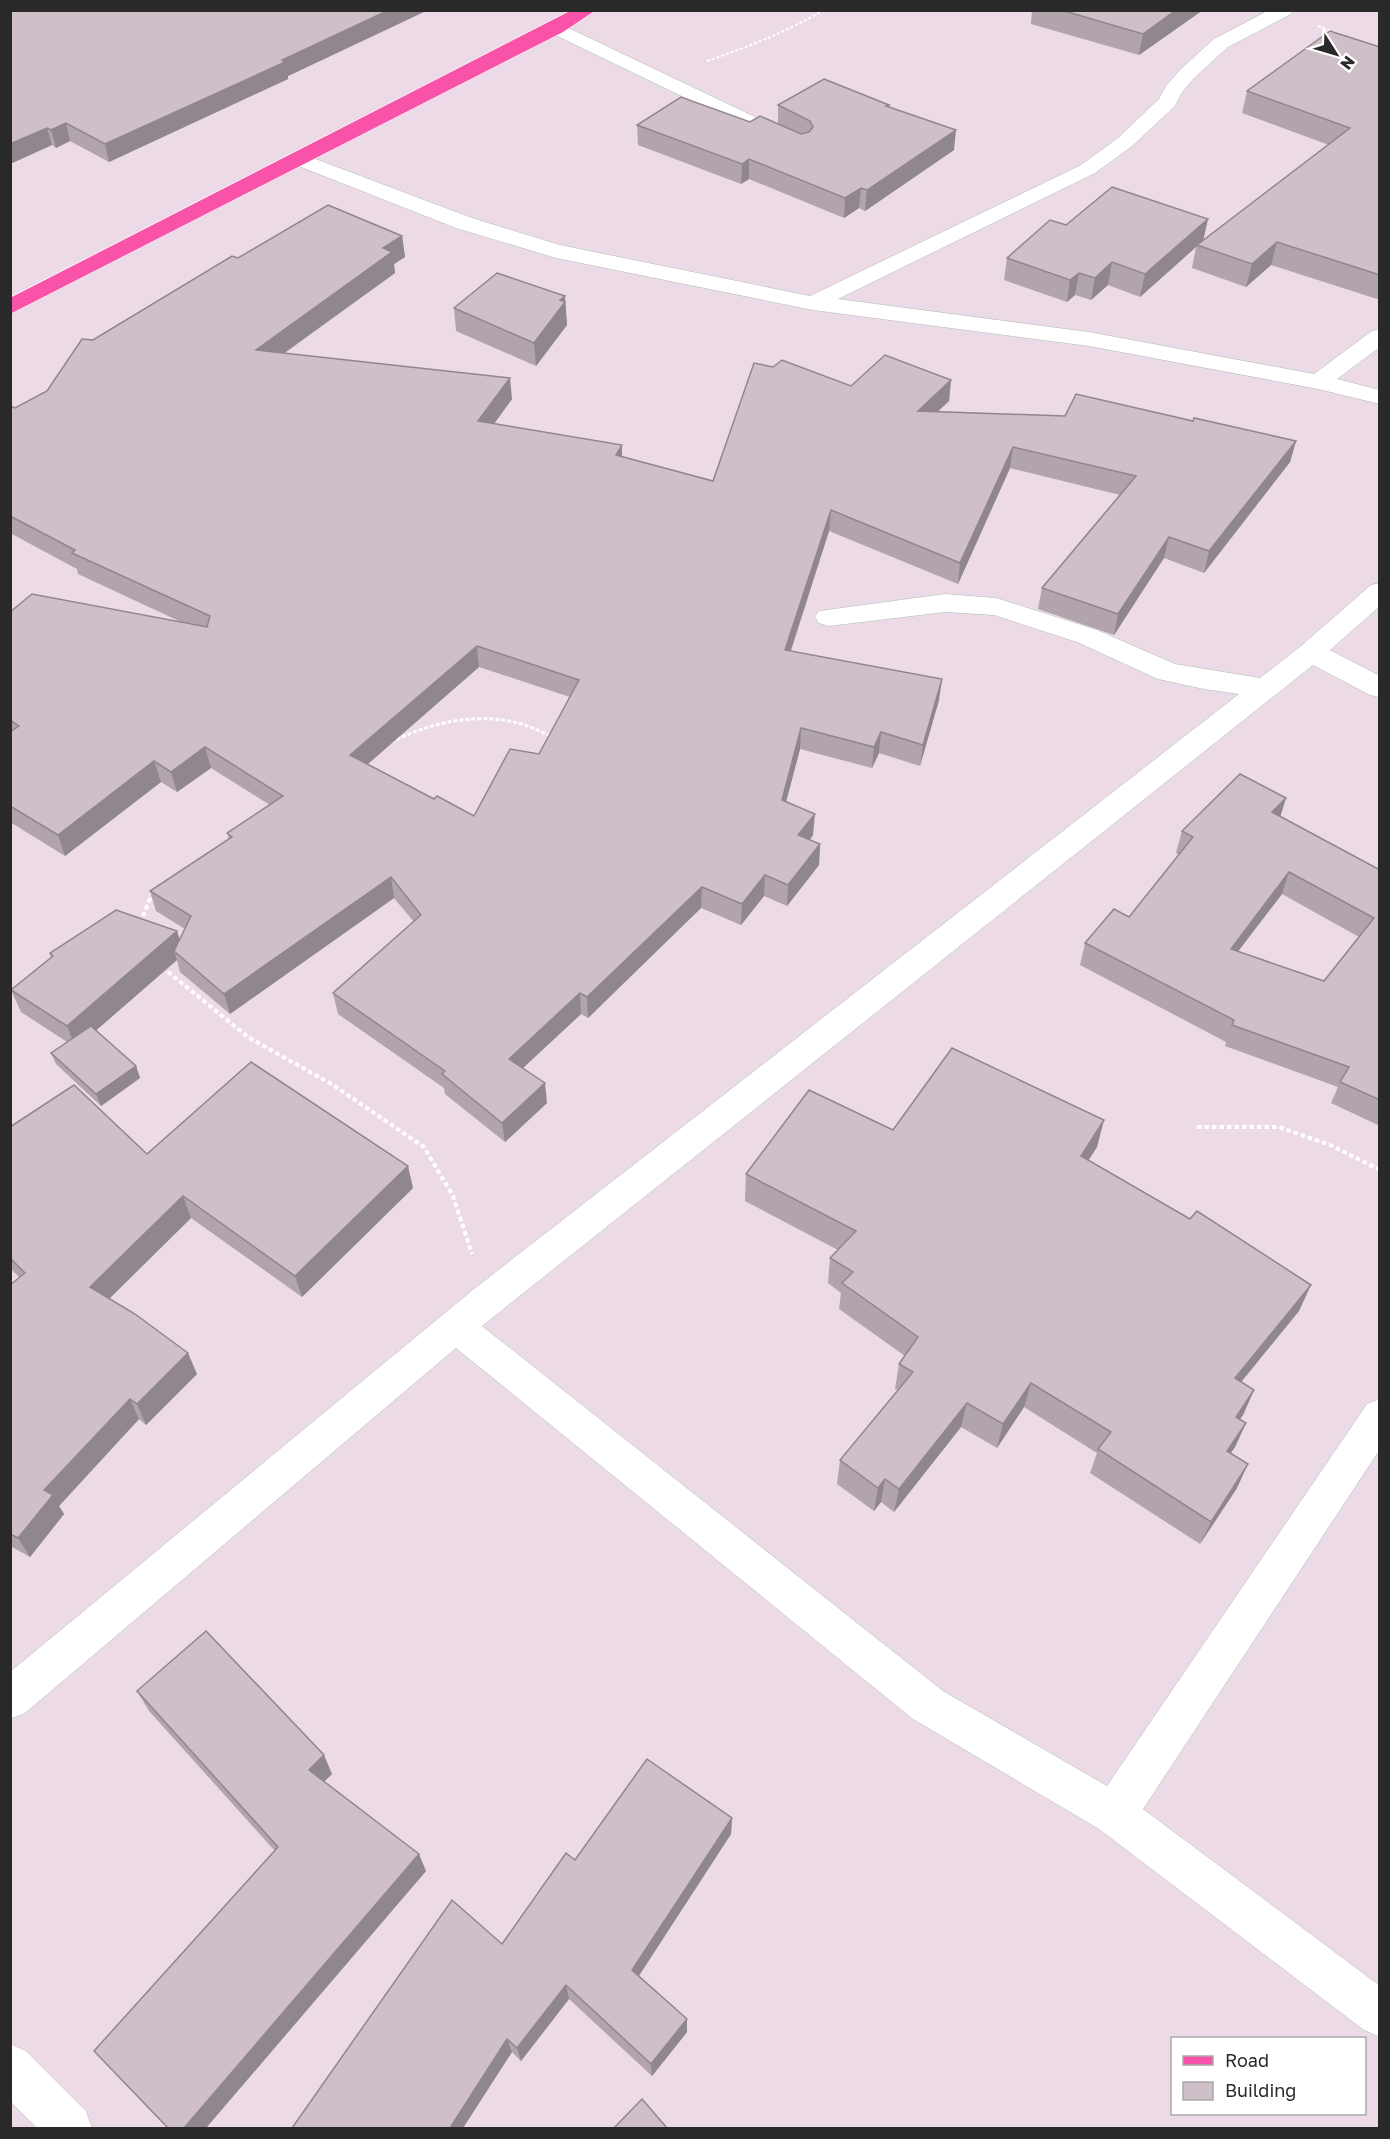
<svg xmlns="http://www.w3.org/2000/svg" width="1390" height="2139" viewBox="0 0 1390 2139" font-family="'Golos Text',sans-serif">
	<rect width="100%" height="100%" fill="#ecdae7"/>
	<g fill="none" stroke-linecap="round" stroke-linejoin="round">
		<defs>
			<g id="minor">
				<polygon points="1269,10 1293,10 1291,14 1228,47 1195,77 1182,92 1175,106 1132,146 1095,173 838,299 1089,332 1314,374 1372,331 1380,329 1380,347 1337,379 1380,390 1380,404 1318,389 1089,346 813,310 556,258 456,228 291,163 288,159 291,155 298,153 305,155 472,218 560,245 810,296 1081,165 1118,138 1159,99 1166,86 1181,69 1214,39"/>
				<polygon points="556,22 797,137 800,141 797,145 790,147 783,145 549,32 546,28 549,24"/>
				<polygon points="1380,583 1380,606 1330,650 1380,676 1380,697 1370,695 1313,665 482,1326 943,1691 1107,1786 1367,1404 1380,1399 1380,1449 1143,1809 1380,1986 1380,2037 1364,2030 1099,1829 913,1719 456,1348 25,1713 10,1719 10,1672 474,1289 1239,694 1204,689 1158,679 1077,642 994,615 945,612 829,626 819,623 815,617 819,611 945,594 996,598 1097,630 1175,664 1260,678 1301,646 1371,585"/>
				<polygon points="10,2044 26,2051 86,2111 92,2128 37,2128 10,2101"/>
			</g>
			<polygon id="major" points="572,10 596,10 563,32 10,314 10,298"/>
		</defs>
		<use href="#minor" stroke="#aebeb7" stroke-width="1"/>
		<use href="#major" stroke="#fff" stroke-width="1"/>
		<g stroke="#fff" stroke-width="2" stroke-dasharray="3 2" stroke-linecap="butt">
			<polyline points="1318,26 1353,39"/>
			<path d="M707 61C748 47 786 32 824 10"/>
		</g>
		<path stroke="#fff" stroke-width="3" stroke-dasharray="4 2" stroke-linecap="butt" d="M391 742C430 723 475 712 518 723 530 726 541 732 553 737"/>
		<g stroke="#fff" stroke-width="4" stroke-dasharray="4.5 3" stroke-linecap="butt">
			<polyline points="140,923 152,894"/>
			<polyline points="162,967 248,1037 333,1085 424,1147 453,1196 472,1254"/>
			<polyline points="1197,1127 1279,1127 1330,1145 1380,1170"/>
		</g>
		<use href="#minor" fill="#fff" fill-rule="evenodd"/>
		<use href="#major" fill="#f853a8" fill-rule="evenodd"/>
	</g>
	<g fill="#b1a4ad" fill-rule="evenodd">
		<polygon points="10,10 428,10 288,76 288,79 109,162 70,141 56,148 52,145 10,164"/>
		<polygon points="1032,10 1203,10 1139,55 1031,24"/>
		<polygon points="1380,47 1380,296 1377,299 1271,265 1246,287 1192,268 1196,247 1140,297 1108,285 1091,300 1075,295 1067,302 1004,280 1007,258 1066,225 1208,219 1203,240 1329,145 1242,113 1247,91"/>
		<polygon points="778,105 889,107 954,150 865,211 859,208 844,218 749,179 741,184 638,145 637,125 750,122 778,124"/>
		<path d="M402 236 405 257 394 264 395 273 285 353 512 399 494 423 713 481 851 386 951 380 949 401 937 412 1193 421 1296 441 1290 462 1204 573 1164 558 1114 635 1038 609 1042 588 1120 495 1010 468 958 584 829 531 791 651 939 700 920 766 879 753 872 768 800 749 786 802 813 835 810 840 820 844 819 865 787 906 764 896 741 925 701 908 588 1018 581 1014 523 1068 547 1103 505 1142 445 1094 444 1088 338 1014 333 993 414 922 394 898 230 1014 180 972 177 960 96 1030 136 1066 140 1078 101 1106 56 1064 51 1053 67 1042 21 1012 11 990 51 957 50 953 177 931 180 940 185 929 156 911 150 891 229 839 227 833 270 805 211 768 177 792 161 782 65 856 10 822V612L181 622 78 574 77 569 10 533V406L15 408 47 391 93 340 238 258ZM479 667 570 697 539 754 474 816 434 799 368 764Z"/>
		<polygon points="565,302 567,325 536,366 456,331 454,308"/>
		<path d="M1286 798 1280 816 1380 870V1126L1331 1103 1338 1087 1225 1046 1226 1042 1080 965 1085 943 1129 917 1179 855 1176 853 1182 831ZM1282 894 1359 937 1324 981 1238 951Z"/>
		<polygon points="10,1127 147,1154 413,1188 302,1297 191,1218 109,1298 197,1374 146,1425 139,1419 59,1506 64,1514 30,1557 10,1546 10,1285 19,1277 10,1268"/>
		<polygon points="893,1130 1097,1147 1088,1160 1299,1311 1241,1382 1254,1390 1243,1415 1240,1419 1246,1423 1235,1447 1230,1453 1237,1488 1200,1544 1090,1473 1097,1453 1024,1407 997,1448 961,1427 894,1512 881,1502 874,1511 837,1484 840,1460 898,1390 895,1389 899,1364 905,1356 839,1309 841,1293 828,1283 830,1258 838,1250 745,1201 746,1174"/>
		<polygon points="137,1691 332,1774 324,1782 426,1871 206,2128 168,2128 275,1851 149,1711"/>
		<polygon points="732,1818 731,1834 639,1976 687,2019 687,2032 652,2076 569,1999 521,2061 512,2052 463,2128 292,2128 502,1944 575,1860"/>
	</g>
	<g fill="#90868d">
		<polygon points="389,10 428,10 288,76 288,79 109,162 105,144 282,60"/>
		<polygon points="1176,10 1203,10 1139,55 1143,34"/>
		<polygon points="66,123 70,141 56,148 51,130"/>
		<polygon points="47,128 52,145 10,164 10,144"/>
		<polygon points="956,130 954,150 865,211 867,190"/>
		<polygon points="749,159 749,179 741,184 742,164"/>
		<polygon points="861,188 859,208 844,218 845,198"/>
		<polygon points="1208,219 1203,241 1197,245 1196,247 1140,297 1145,274"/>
		<polygon points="402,236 405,257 394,264 395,273 260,370 256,350 383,248"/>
		<polygon points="1277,242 1271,265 1246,287 1252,264"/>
		<polygon points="1112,262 1108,285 1091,300 1095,278"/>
		<polygon points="1079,273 1075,295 1067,302 1070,280"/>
		<polygon points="565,296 567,325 536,366 534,343 560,300"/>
		<polygon points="510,378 512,399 481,442 478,421"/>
		<polygon points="951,380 949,401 916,432 918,411"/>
		<polygon points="1296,441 1290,462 1204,573 1209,551"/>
		<polygon points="622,445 622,466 616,455"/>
		<polygon points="1013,447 1010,468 958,584 960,563"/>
		<polygon points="831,510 829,531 784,671 785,650"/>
		<polygon points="1169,537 1164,558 1114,635 1118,614"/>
		<polygon points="477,646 479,667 354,776 350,755"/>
		<polygon points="942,679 939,700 920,766 923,745"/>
		<polygon points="801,728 800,749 781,821 782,800"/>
		<polygon points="881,732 879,753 872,768 874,747"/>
		<polygon points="205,747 211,768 177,792 171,772"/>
		<polygon points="154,761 161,782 65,856 58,835"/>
		<polygon points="1286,798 1279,821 1272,812"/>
		<polygon points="815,814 813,835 797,856 798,835"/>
		<polygon points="820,844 819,865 787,906 788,885"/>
		<polygon points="1289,872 1282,894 1223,971 1231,949"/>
		<polygon points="765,875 764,896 741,925 742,904"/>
		<polygon points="391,877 394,898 230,1014 224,994"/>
		<polygon points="702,887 701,908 588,1018 587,997"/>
		<polygon points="177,931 184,954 174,951 177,960 76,1048 67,1026"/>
		<polygon points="580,993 581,1014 511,1079 509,1059"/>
		<polygon points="136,1066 140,1078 101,1106 96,1094"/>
		<polygon points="545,1083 547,1103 505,1142 502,1123"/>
		<polygon points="1104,1120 1097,1147 1074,1183 1081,1156"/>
		<polygon points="408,1166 413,1188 302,1297 295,1276"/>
		<polygon points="183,1196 191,1218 100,1308 90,1287"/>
		<polygon points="1311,1285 1299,1311 1224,1403 1235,1378"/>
		<polygon points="188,1353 197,1374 146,1425 137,1404"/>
		<polygon points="1031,1383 1024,1407 997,1448 1003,1424"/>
		<polygon points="1254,1390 1243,1415 1225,1441 1236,1417"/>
		<polygon points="130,1399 139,1419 59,1506 64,1514 30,1557 18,1538 44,1490"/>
		<polygon points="967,1403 961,1427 894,1512 899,1489"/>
		<polygon points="1246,1423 1235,1447 1216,1475 1227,1451"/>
		<polygon points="1248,1464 1237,1488 1200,1544 1211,1522"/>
		<polygon points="885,1479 881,1502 874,1511 878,1488"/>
		<polygon points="324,1755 332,1774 317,1788 309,1770"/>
		<polygon points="732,1818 731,1834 634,1983 632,1970"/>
		<polygon points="419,1854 426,1871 206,2128 184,2128"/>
		<polygon points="566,1985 569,1999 521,2061 517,2048"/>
		<polygon points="687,2019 687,2032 652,2076 651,2064"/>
		<polygon points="507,2039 512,2052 463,2128 450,2128"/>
	</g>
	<g fill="#cebfc9" stroke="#90868d" stroke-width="1.5" fill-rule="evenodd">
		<polygon points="10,10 389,10 282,60 285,62 105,144 66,123 51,130 47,128 10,144"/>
		<polygon points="1061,10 1176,10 1143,34"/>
		<polygon points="1330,31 1380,47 1380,275 1277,242 1252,264 1197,245 1350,128 1247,91"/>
		<polygon points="824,79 889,105 886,106 956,130 867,190 861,188 845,198 749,159 742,164 637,125 681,97 750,122 760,116 801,134 809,132 813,127 810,121 778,105"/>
		<polygon points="1112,187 1208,219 1145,274 1112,262 1095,278 1079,273 1070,280 1007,258 1050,220 1066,225"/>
		<path d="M328 205 402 236 383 248 392 252 256 350 510 378 478 421 622 445 616 455 713 481 754 363 773 367 782 360 851 386 885 355 951 380 918 411 1065 416 1076 394 1193 421 1194 418 1296 441 1209 551 1169 537 1118 614 1042 588 1136 476 1013 447 960 563 831 510 785 650 942 679 923 745 881 732 874 747 801 728 782 800 815 814 798 835 820 844 788 885 765 875 742 904 702 887 587 997 580 993 509 1059 545 1083 502 1123 442 1074 445 1071 333 993 421 915 391 877 224 994 174 951 191 916 150 891 232 837 227 833 283 796 205 747 171 772 154 761 58 835 10 806V732L19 726 10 720V612L32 594 207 627 210 616 72 553 75 550 10 516V406L15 408 47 391 82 339 93 340 232 256 238 258ZM477 646 579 680 539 754 510 749 474 816 437 796 434 799 350 755Z"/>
		<polygon points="497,273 565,296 560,300 565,302 534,343 454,308"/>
		<path d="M1240 774 1286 798 1272 812 1380 870V1100L1340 1082 1349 1067 1232 1025 1234 1020 1085 943 1114 909 1129 917 1193 837 1182 831ZM1289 872 1374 918 1324 981 1231 949Z"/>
		<polygon points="116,910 177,931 67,1026 11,990 53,956 50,953"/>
		<polygon points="91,1026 136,1066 96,1094 51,1053"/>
		<polygon points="952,1048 1104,1120 1081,1156 1190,1219 1197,1211 1311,1285 1235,1378 1254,1390 1236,1417 1246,1423 1227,1451 1248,1464 1211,1522 1098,1449 1111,1432 1031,1383 1003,1424 967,1403 899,1489 885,1479 878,1488 840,1460 913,1372 899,1364 918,1337 842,1283 853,1272 830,1258 856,1231 746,1174 809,1090 893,1130"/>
		<polygon points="251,1062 408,1166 295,1276 183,1196 90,1287 135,1314 188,1353 137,1404 130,1399 44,1490 53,1495 18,1538 10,1534 10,1285 25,1273 10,1258 10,1127 74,1085 147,1154"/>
		<polygon points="206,1631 324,1755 309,1770 419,1854 184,2128 168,2128 94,2051 278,1847 137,1691"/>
		<polygon points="647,1759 732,1818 632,1970 687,2019 651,2064 566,1985 517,2048 507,2039 450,2128 292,2128 452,1900 502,1944 566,1853 575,1860"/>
		<polygon points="642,2099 667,2128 614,2128"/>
	</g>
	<rect width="1390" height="2139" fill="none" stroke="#292929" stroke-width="24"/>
	<rect x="1171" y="2037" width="195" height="78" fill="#ffffff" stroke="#a9a9a9" stroke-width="1.5"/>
	<rect x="1183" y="2056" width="30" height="9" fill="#f853a8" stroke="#a9a9a9" stroke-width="1.5"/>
	<text x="1225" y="2067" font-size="18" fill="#292929">Road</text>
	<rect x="1183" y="2082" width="30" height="18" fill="#cebfc9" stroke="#a9a9a9" stroke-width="1.5"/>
	<text x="1225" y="2097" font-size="18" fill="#292929">Building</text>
	<g transform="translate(1336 54) rotate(127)" stroke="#ffffff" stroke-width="4.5" paint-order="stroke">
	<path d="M0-4.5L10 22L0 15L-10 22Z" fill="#292929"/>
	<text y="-9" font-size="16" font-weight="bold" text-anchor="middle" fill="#292929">N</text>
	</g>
</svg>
